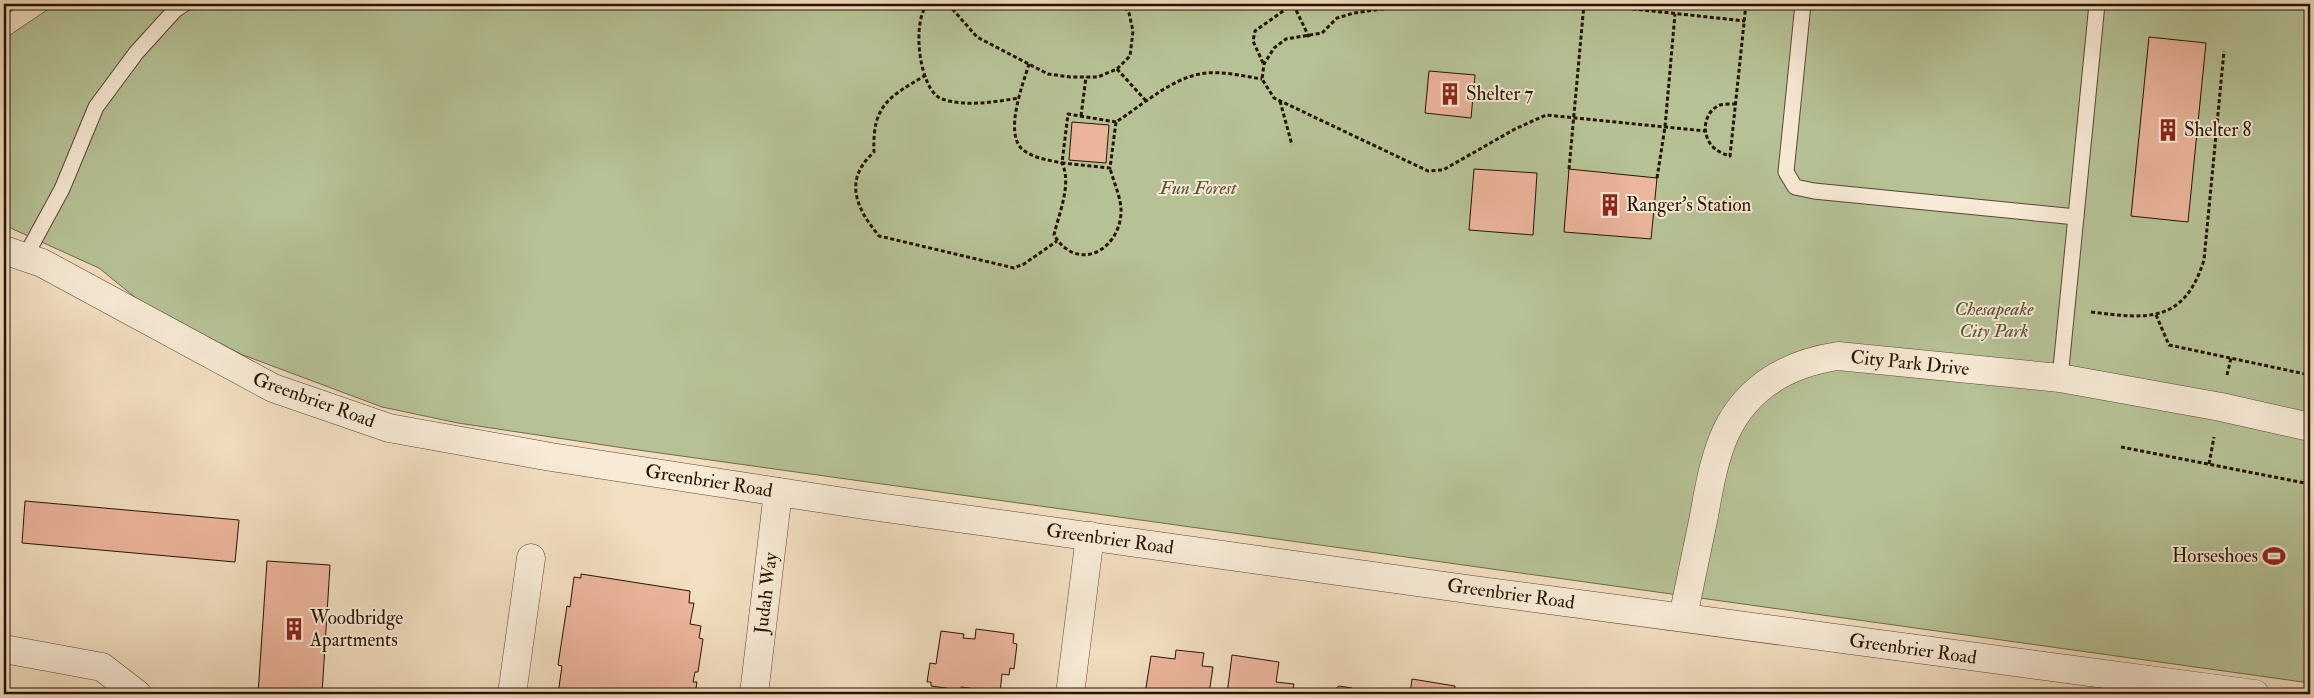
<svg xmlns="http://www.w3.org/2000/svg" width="2314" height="698" viewBox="0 0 2314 698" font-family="'IM FELL Double Pica',serif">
	<rect width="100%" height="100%" fill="#f2dec0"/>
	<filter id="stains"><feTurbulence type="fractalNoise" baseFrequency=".004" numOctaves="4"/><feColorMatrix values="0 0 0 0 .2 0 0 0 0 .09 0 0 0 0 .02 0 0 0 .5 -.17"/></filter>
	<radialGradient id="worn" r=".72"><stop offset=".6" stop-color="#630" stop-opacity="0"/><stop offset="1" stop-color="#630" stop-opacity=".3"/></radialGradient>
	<polygon fill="#b6c296" stroke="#6e6a4b" points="56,4 2310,4 2310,683 624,448 458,423 382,407 243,355 147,307 99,268 4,225 4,39"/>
	<g fill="#ecb59c" stroke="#261300">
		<polygon points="2149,37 2206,43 2188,222 2131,216"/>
		<polygon points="1429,71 1475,75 1471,118 1425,113"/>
		<polygon points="1072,122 1109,125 1106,163 1069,160"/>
		<polygon points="1474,169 1537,173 1533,235 1469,230"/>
		<polygon points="1569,169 1657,178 1651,239 1564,232"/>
		<polygon points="25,501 239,520 235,562 22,543"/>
		<polygon points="267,561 330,565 322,694 258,694"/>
		<polygon points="581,574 690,591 689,603 694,603 690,624 701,626 699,638 703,639 698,672 695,672 693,682 697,682 695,694 558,694 562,666 558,665 567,606 570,607 574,577 581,578"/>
		<polygon points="976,629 1014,634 1013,643 1017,644 1014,669 1010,668 1009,675 1002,674 1000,692 961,687 961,690 931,686 931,682 927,682 930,663 936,664 941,631 964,634 963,638 975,639"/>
		<polygon points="1176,650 1204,653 1202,666 1213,667 1209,694 1145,694 1151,656 1175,659"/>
		<polygon points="1232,655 1279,662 1276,682 1294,684 1292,694 1227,694"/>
		<polygon points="1412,679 1455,686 1454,694 1410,694"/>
		<polygon points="1339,686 1352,688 1356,694 1332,694 1333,691"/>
	</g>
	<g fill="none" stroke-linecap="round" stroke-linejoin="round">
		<defs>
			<g id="lane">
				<polyline points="1803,4 1786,172 1795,187 1814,191 2076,217"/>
				<polyline points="25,257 62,189 96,107 136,53 175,10 184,4"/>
				<polyline points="2060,378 2097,4"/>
			</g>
			<g id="street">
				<polyline points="4,250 42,263 273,388 389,428 551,457 864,505 1474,590 2255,694"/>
				<path d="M1683 617C1690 584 1697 550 1704 516 1709 488 1714 458 1726 432 1748 386 1790 363 1838 356L2060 378 2221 407 2310 427"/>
				<polyline points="4,649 102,667 137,694"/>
				<polyline points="512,694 531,558"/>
				<polyline points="754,694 778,492"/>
				<polyline points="1070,694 1090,536"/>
			</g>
		</defs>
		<use href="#lane" stroke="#594630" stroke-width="17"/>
		<use href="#street" stroke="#594630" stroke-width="29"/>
		<g stroke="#261300" stroke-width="3" stroke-dasharray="4 2.5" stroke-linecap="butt">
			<path d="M928 4C911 20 919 91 942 99 966 107 994 102 1019 98"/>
			<polyline points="948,4 977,37 1048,74 1070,77 1098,77 1117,69 1130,56 1133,31 1129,13 1123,4"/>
			<polyline points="1297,4 1296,10 1309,37"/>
			<polyline points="1416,4 1354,13 1337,18 1322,33 1286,39 1274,48 1264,64 1262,79 1274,98 1428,171 1443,170 1515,129 1546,115 1705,131"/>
			<polyline points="1587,4 1745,21"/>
			<polyline points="1263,63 1253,41 1255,31 1293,4"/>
			<path d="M1029 64C1023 84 1005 130 1021 148 1031 158 1049 160 1062 163 1072 184 1059 213 1054 235 1077 273 1119 251 1121 213 1122 199 1113 181 1110 168"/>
			<polyline points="1117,69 1147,102"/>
			<path d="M926 75C889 97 872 105 874 152 843 180 856 208 879 236L1014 268 1024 264 1057 241"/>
			<polyline points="1280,101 1292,145"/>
			<path d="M1736 104C1731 104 1724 104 1720 105 1703 112 1701 135 1713 147 1718 152 1724 154 1730 156L1746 4"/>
			<polyline points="1081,116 1086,77"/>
			<path d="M1116 122 1068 114 1062 163 1110 168 1116 122C1141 106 1171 79 1200 74 1220 70 1242 76 1262 79"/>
			<polyline points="1569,169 1584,4"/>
			<polyline points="1657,178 1665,127 1675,14"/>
			<path d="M2091 312C2147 319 2184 324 2204 260L2224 51"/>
			<polyline points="2156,315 2169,345 2310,375"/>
			<polyline points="2227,375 2231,358"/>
			<polyline points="2121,447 2310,484"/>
			<polyline points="2209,464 2214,437"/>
		</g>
		<use href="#lane" stroke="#f7ead6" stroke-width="15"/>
		<use href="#street" stroke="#f7ead6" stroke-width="28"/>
		<defs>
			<polyline id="rail" points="4,13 18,4"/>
		</defs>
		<use href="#rail" stroke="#261300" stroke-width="5.5"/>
		<use href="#rail" stroke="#f7ead6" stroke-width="4" stroke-dasharray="11" stroke-linecap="butt"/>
	</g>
	<defs>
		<symbol id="building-bare" viewBox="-9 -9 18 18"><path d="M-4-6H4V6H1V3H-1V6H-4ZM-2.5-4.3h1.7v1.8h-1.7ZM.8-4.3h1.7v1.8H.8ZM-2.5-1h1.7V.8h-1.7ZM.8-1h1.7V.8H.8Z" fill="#8f2418" stroke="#f7ead6" stroke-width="2.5" paint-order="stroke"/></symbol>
		<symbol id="stadium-bare" viewBox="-9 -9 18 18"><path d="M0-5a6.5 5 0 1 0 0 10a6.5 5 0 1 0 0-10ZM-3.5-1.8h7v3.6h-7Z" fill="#8f2418" stroke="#f7ead6" stroke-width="2.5" paint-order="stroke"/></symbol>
	</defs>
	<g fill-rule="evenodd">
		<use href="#building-bare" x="1434" y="78" width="32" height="32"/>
		<use href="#building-bare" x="2152" y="114" width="32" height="32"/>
		<use href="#building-bare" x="1594" y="189" width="32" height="32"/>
		<use href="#stadium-bare" x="2258" y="540" width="32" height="32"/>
		<use href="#building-bare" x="278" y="613" width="32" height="32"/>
	</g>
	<g text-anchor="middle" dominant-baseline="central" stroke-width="4" stroke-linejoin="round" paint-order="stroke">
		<g font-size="19" fill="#261300" stroke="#f7ead6" text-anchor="start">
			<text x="1466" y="94">Shelter 7</text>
			<text x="2184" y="130">Shelter 8</text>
			<text x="1626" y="205">Ranger's Station</text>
			<text x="2258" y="556" text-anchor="end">Horseshoes</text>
			<text x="310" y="618">Woodbridge<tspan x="310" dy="22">Apartments</tspan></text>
		</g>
		<g font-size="19" font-style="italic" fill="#585034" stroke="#f7ead6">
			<text x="1198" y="188">Fun Forest</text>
			<text x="1994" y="309">Chesapeake<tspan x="1994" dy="22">City Park</tspan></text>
		</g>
		<g font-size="19" fill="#261300" stroke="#f7ead6">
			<text transform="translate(1910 363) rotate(6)">City Park Drive</text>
			<text transform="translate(314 400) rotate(20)">Greenbrier Road</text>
			<text transform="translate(709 481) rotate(9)">Greenbrier Road</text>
			<text transform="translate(1110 539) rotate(8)">Greenbrier Road</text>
			<text transform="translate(766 593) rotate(-83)">Judah Way</text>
			<text transform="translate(1511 594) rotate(8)">Greenbrier Road</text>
			<text transform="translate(1913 649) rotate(8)">Greenbrier Road</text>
		</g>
	</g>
	<rect width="2314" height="698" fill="none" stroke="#f2dec0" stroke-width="20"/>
	<rect x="5" y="5" width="2304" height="688" fill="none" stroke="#261300" stroke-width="2.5"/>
	<rect x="10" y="10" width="2294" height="678" fill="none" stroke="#261300"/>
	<rect width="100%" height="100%" filter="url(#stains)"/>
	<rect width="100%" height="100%" fill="url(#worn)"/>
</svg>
